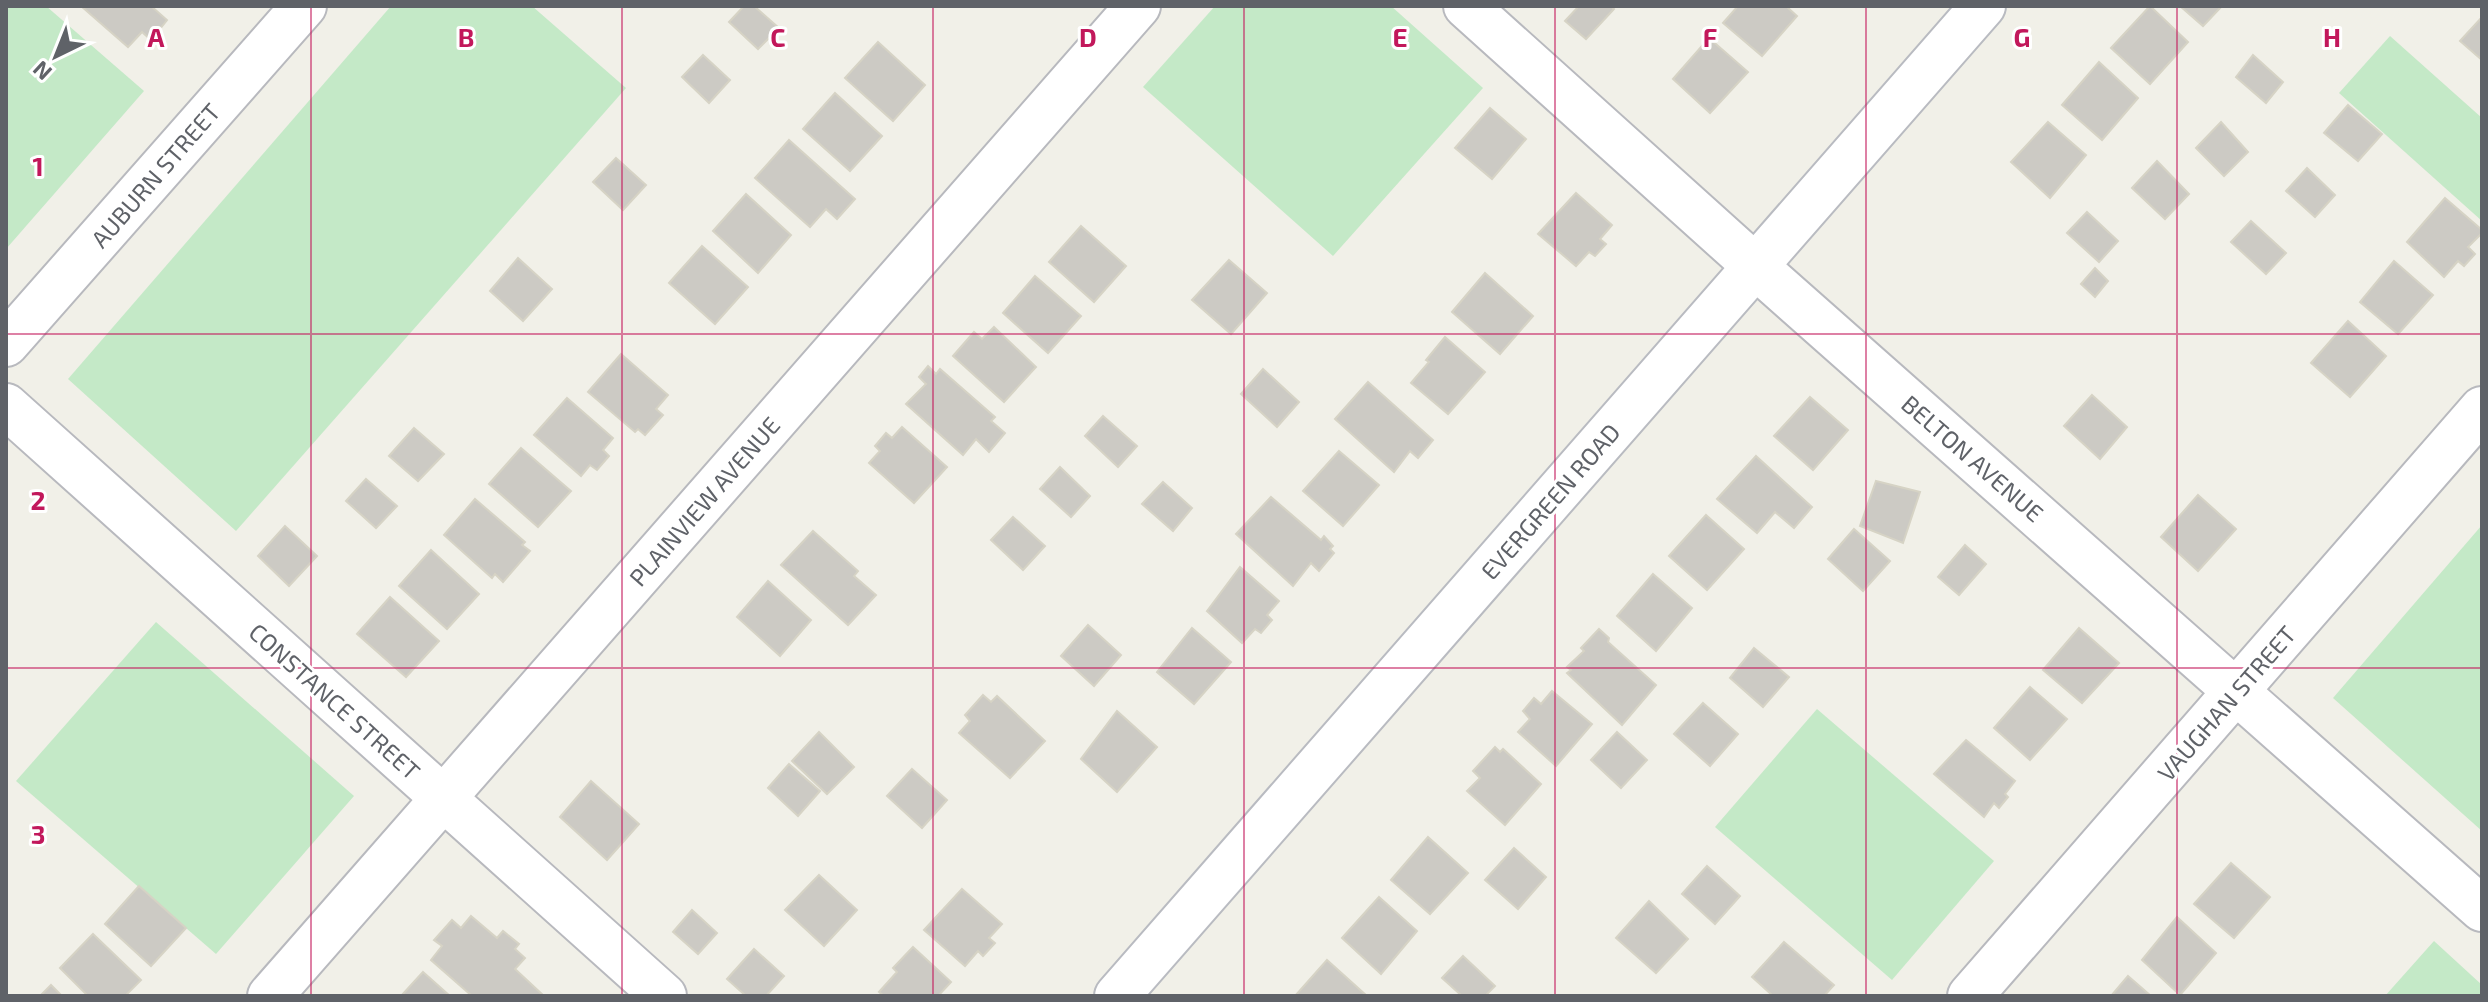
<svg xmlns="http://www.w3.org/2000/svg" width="2488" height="1002" viewBox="0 0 2488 1002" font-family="'Exo 2',sans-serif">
	<rect width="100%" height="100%" fill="#f1f0e8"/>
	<g fill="#c4e9c7">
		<polygon points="6,6 46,6 144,91 6,249"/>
		<polygon points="391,6 532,6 626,88 236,531 68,379"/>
		<polygon points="1215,6 1391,6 1483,88 1333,256 1143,87"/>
		<polygon points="2390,36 2482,118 2482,221 2339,93"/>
		<polygon points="2482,525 2482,831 2333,698"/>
		<polygon points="156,622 354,796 216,954 16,781"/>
		<polygon points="1817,709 1994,861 1892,980 1715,827"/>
		<polygon points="2434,941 2482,985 2482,996 2385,996"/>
	</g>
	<g fill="#cccac4" stroke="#d6d3c5" stroke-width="2">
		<polygon points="81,6 151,6 167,20 151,40 142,32 128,47"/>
		<polygon points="744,6 754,6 779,28 758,49 729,22"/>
		<polygon points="1579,6 1611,6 1614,9 1586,39 1565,21"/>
		<polygon points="1738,6 1786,6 1797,16 1762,56 1723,23"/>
		<polygon points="2150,6 2188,42 2150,84 2111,48"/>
		<polygon points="2180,6 2222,6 2203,26"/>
		<polygon points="2482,17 2482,60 2460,41"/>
		<polygon points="1709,38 1748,72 1710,113 1673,79"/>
		<polygon points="878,42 925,85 893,121 845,78"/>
		<polygon points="703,55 730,80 709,103 682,77"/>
		<polygon points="2253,55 2283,82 2266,103 2236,77"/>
		<polygon points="2099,62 2138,98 2102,140 2062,105"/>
		<polygon points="835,93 882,136 850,171 803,129"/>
		<polygon points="2348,105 2382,134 2358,161 2324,133"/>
		<polygon points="1490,108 1526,139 1492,179 1455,148"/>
		<polygon points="2048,122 2086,155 2050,198 2011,162"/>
		<polygon points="2221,122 2248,152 2224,176 2196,148"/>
		<polygon points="789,140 855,199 837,219 826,209 810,227 755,178"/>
		<polygon points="616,158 646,185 623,210 593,182"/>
		<polygon points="2157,161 2189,194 2165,219 2132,188"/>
		<polygon points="2307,168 2335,195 2315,217 2286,191"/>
		<polygon points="1576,193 1612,225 1600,239 1606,244 1595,256 1589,252 1576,266 1538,234"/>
		<polygon points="746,194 791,235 758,273 713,231"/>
		<polygon points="2445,198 2482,230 2482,233 2468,247 2475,254 2464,266 2458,261 2444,277 2407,242"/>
		<polygon points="2087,212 2118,241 2099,262 2067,233"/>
		<polygon points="2251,221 2286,253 2266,274 2231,242"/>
		<polygon points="1081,226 1126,266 1094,302 1049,262"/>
		<polygon points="702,246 748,287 715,324 669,283"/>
		<polygon points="518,258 552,289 523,321 490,291"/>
		<polygon points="1229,260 1267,293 1231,334 1192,300"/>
		<polygon points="2394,261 2433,295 2398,334 2360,302"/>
		<polygon points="2095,268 2108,281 2095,297 2081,284"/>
		<polygon points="1485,273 1533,316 1500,354 1452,312"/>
		<polygon points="1035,276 1081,316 1048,353 1003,313"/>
		<polygon points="2348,321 2386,356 2350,397 2311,363"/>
		<polygon points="994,327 1036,367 1004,402 953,356 974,332 982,339"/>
		<polygon points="1445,337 1485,372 1448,414 1411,383 1429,362 1426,360"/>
		<polygon points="621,354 668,395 656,409 663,415 645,435 638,429 635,432 588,392"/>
		<polygon points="928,366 936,374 940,369 995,417 991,421 1005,433 989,452 976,439 963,455 906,404 926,384 919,377"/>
		<polygon points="1263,369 1299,402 1277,427 1241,394"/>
		<polygon points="1368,382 1433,440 1418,458 1410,451 1394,472 1335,419"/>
		<polygon points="2092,395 2127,427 2100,459 2064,426"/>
		<polygon points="1810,397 1848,430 1813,470 1774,436"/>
		<polygon points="567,398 613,438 603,450 609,456 597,470 590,465 581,476 534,435"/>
		<polygon points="1103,416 1137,446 1118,467 1085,436"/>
		<polygon points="902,427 947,467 914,503 869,463 880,451 875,446 886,433 892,438"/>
		<polygon points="414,428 444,454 418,481 389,456"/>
		<polygon points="521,448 571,491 538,527 489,484"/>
		<polygon points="1339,451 1379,485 1343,526 1303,491"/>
		<polygon points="1756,456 1812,507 1794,528 1775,512 1757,533 1717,499"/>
		<polygon points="1060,467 1090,496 1071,517 1040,489"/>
		<polygon points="366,479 397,506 376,528 346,501"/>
		<polygon points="1876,481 1920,492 1903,543 1860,526"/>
		<polygon points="1163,482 1192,508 1173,531 1142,504"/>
		<polygon points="2198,495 2236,529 2198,571 2161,537"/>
		<polygon points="1271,497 1321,540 1324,536 1333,546 1330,549 1334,553 1319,571 1311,563 1293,586 1236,534"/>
		<polygon points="475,499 525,542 522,545 530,551 503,582 495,574 492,578 444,535"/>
		<polygon points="1706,515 1744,549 1707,590 1669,556"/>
		<polygon points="1013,517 1045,546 1023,570 991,540"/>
		<polygon points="285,526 317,556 289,586 258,556"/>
		<polygon points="1854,529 1890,561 1863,591 1828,559"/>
		<polygon points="813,531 858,571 854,576 876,595 848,625 781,565"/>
		<polygon points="1965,545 1986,564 1959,595 1938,577"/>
		<polygon points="431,550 479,594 447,629 399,586"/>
		<polygon points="1240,567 1279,601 1267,615 1272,620 1261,633 1255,629 1242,643 1207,611"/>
		<polygon points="1653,574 1692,608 1656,651 1617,616"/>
		<polygon points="768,581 811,620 780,656 737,617"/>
		<polygon points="390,597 439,641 406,677 357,634"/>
		<polygon points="1088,625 1121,655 1094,686 1061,656"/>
		<polygon points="1192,628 1231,662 1194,704 1157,672"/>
		<polygon points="2079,628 2119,663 2082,703 2043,670"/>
		<polygon points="1599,629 1609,638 1608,642 1656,685 1622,725 1567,673 1571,670 1567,667 1584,651 1581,648"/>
		<polygon points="1754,648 1789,677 1763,707 1730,678"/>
		<polygon points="2030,687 2067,719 2030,760 1994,728"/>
		<polygon points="1552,691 1592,724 1556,766 1518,732 1530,719 1523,711 1534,698 1541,704"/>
		<polygon points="983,695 991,702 997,696 1045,741 1010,778 959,733 970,721 965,715"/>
		<polygon points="1703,703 1738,734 1710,766 1674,734"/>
		<polygon points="1117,711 1157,747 1117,792 1081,759"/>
		<polygon points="819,732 854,767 827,794 792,761"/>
		<polygon points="1617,732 1647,760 1621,788 1591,760"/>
		<polygon points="1966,740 2015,781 2005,794 2008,797 1999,808 1994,803 1984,817 1934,774"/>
		<polygon points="1495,747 1500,752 1503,749 1541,784 1505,825 1467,791 1480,778 1473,771"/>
		<polygon points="789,764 820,791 798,816 768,788"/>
		<polygon points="912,769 947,800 922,828 887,796"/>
		<polygon points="591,781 639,824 607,860 560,817"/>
		<polygon points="1428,837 1468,873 1430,914 1391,880"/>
		<polygon points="1514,848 1546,877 1518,909 1485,880"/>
		<polygon points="2231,863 2270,897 2234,938 2194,904"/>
		<polygon points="1707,866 1740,896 1715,924 1682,894"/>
		<polygon points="819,875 857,910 824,946 785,910"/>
		<polygon points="139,886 186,928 151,966 105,924"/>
		<polygon points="962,889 1002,924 989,938 995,943 983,956 978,951 965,966 924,930"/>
		<polygon points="1379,897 1417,931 1381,974 1342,938"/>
		<polygon points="1649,901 1688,939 1656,973 1616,938"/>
		<polygon points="692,910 717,933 698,954 673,932"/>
		<polygon points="471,916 497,938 503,931 519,944 515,949 525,958 515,969 544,996 472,996 431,960 442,946 434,940 452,920 461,928"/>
		<polygon points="2177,917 2216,953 2180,995 2142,960"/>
		<polygon points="93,934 141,980 125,996 88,996 60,968"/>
		<polygon points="1784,942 1834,985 1824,996 1773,996 1752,977"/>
		<polygon points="913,947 951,982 938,996 884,996 879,992 897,972 893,968"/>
		<polygon points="754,949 784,976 766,996 746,996 727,979"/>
		<polygon points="1463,956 1495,986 1485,996 1462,996 1442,978"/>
		<polygon points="1327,960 1367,996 1295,996"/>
		<polygon points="423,972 450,996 401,996"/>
		<polygon points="2128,976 2151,996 2111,996"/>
		<polygon points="51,985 62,996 40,996"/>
	</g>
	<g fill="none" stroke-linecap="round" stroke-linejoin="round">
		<defs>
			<g id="street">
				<polyline points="1466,6 1755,266 2482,909"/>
				<polyline points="6,344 304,6"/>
				<polyline points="6,406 664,996"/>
				<polyline points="270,996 1138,6"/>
				<polyline points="1970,996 2482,409"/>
			</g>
			<polyline id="secondary" points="1117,996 1983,6"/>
		</defs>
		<use href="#street" stroke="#b8b9be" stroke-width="48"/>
		<use href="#secondary" stroke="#b9bbc1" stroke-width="48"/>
		<use href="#street" stroke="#fff" stroke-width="44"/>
		<use href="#secondary" stroke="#fff" stroke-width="44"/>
	</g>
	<path fill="none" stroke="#c2185b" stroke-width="2" stroke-opacity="0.55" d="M311 6V996M622 6V996M933 6V996M1244 6V996M1555 6V996M1866 6V996M2177 6V996M6 334H2482M6 668H2482"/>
	<g text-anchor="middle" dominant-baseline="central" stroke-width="6" stroke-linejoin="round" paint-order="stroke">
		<g font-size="24" fill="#5f6268" stroke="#fff">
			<text transform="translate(155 175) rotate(-49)">AUBURN STREET</text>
			<text transform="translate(1973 458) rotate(41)">BELTON AVENUE</text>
			<text transform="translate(704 501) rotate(-49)">PLAINVIEW AVENUE</text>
			<text transform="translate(1550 501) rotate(-49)">EVERGREEN ROAD</text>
			<text transform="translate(335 701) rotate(42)">CONSTANCE STREET</text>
			<text transform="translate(2226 703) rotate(-49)">VAUGHAN STREET</text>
		</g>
	</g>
	<g font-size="26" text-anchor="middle" font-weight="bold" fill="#c2185b" stroke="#fff" stroke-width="6" stroke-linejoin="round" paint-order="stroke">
		<text x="156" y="47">A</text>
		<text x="466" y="47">B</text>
		<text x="778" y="47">C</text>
		<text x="1088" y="47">D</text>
		<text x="1400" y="47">E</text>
		<text x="1710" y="47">F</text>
		<text x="2022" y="47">G</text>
		<text x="2332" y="47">H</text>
		<text x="38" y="176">1</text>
		<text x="38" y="510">2</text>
		<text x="38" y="844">3</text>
	</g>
	<rect width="2488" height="1002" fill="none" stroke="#5f6268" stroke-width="16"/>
	<g transform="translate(56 56) rotate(223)" stroke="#ffffff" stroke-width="6" paint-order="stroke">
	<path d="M0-6L14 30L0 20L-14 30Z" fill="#5f6268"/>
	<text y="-12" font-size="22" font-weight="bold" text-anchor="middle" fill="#5f6268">N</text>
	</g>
</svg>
